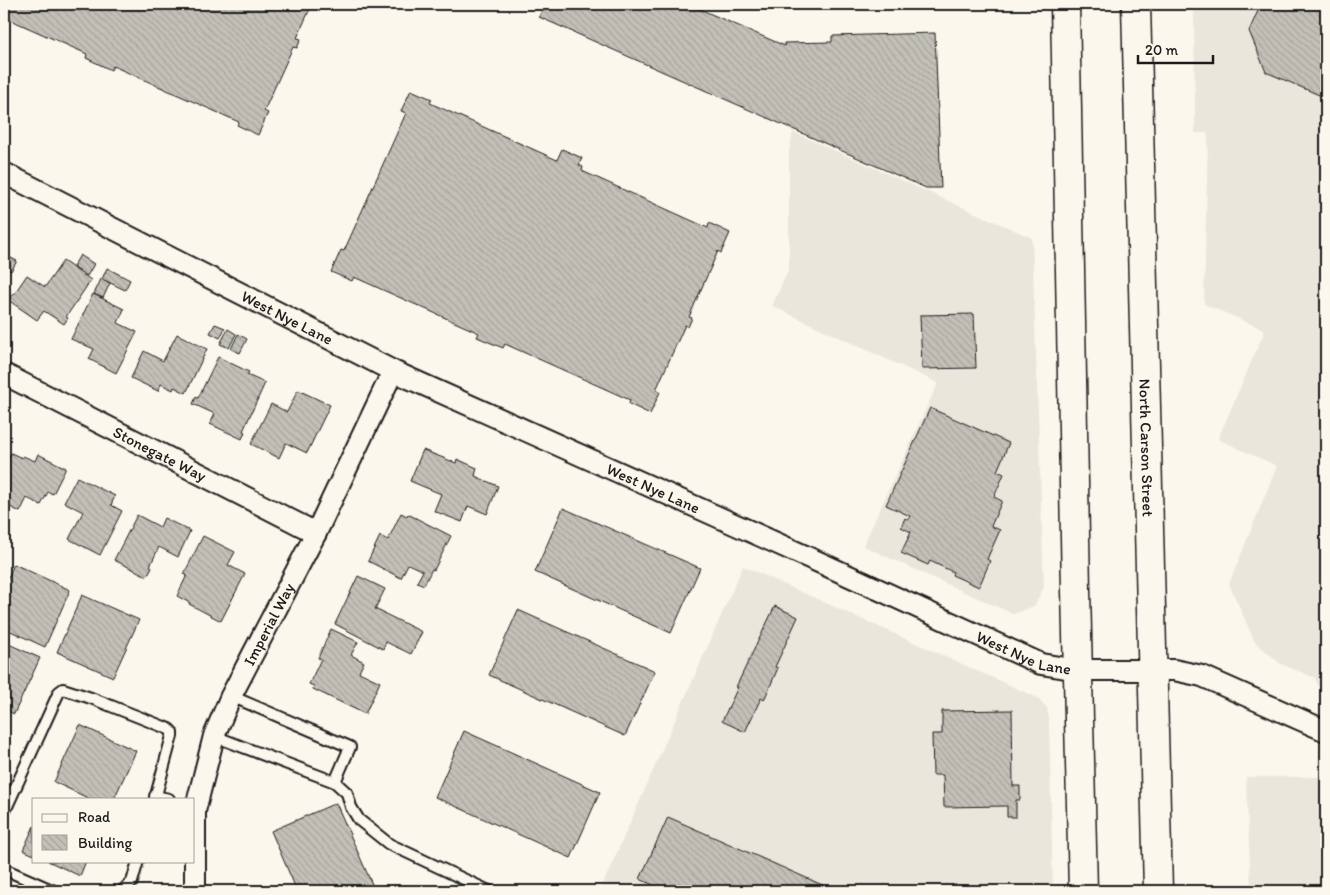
<svg xmlns="http://www.w3.org/2000/svg" width="1330" height="895" viewBox="0 0 1330 895" font-family="Itim,sans-serif">
	<defs>
		<pattern id="building-back-hatch" width="6" height="6" patternUnits="userSpaceOnUse" patternTransform="scale(1.25)"><rect width="6" height="6" fill="#c3c0b8"/><path d="M-1 5l2 2M0 0l6 6M5-1l2 2" fill="none" stroke="#a7a49e"/></pattern>
	</defs>
	<rect width="100%" height="100%" fill="#fbf7ec"/>
	<filter id="ink" filterUnits="userSpaceOnUse"><feTurbulence type="fractalNoise" baseFrequency=".02" numOctaves="2"/><feDisplacementMap in="SourceGraphic" scale="10" xChannelSelector="R" yChannelSelector="G"/><feConvolveMatrix kernelMatrix="1 2 1 2 8 2 1 2 1" color-interpolation-filters="sRGB"/></filter>
	<g filter="url(#ink)">
		<g fill="#eae6dc">
			<polygon points="1194,4 1326,4 1326,694 1321,692 1315,678 1281,664 1255,642 1229,584 1277,466 1218,439 1265,330 1204,304 1208,133 1195,133"/>
			<polygon points="793,132 1032,238 1044,587 1034,606 1013,614 863,546 938,383 772,306 789,268 789,151"/>
			<polygon points="743,566 1038,698 1047,708 1049,719 1053,891 600,891"/>
			<polygon points="1246,777 1326,777 1326,891 1251,891"/>
		</g>
		<g fill="url(#building-back-hatch)" stroke="#1c1c1c">
			<polygon points="4,4 312,4 297,38 301,39 297,48 293,47 264,111 268,113 258,135 237,125 239,122 113,66 111,70 86,58 87,54 4,17"/>
			<polygon points="545,4 688,4 785,46 784,43 832,42 832,36 935,33 941,188 926,188 539,17"/>
			<polygon points="1261,4 1326,4 1326,115 1321,113 1326,98 1266,72 1249,31"/>
			<polygon points="411,90 432,99 430,103 557,160 562,149 582,158 579,165 583,167 582,171 708,228 709,223 730,233 721,253 718,251 689,317 692,318 688,327 685,325 656,390 660,392 650,414 629,404 630,400 505,344 503,348 477,337 479,333 354,277 352,281 331,272 341,250 344,251 406,113 401,111"/>
			<polygon points="80,255 94,264 87,276 73,267"/>
			<polygon points="9,257 17,261 11,271 4,268"/>
			<polygon points="63,261 91,280 66,317 68,318 64,324 44,311 37,320 8,300 13,293 14,294 27,275 45,287"/>
			<polygon points="107,268 130,280 125,290 102,279"/>
			<polygon points="101,279 110,283 103,298 94,294"/>
			<polygon points="93,294 124,309 118,323 137,332 116,373 89,359 94,349 71,339"/>
			<polygon points="974,314 976,368 922,369 920,315"/>
			<polygon points="215,324 225,328 220,338 210,333"/>
			<polygon points="228,329 236,334 229,348 220,344"/>
			<polygon points="177,334 207,349 186,393 174,387 173,390 161,384 158,391 131,378 144,351 163,361"/>
			<polygon points="238,334 247,339 240,353 231,349"/>
			<polygon points="218,357 249,372 247,375 265,383 243,431 245,432 242,439 210,424 215,414 193,404 196,397 198,398"/>
			<polygon points="298,390 330,405 307,453 286,443 279,458 251,444 271,404 287,412"/>
			<polygon points="930,408 1009,443 997,471 1004,474 994,497 1002,501 991,526 1000,530 987,559 990,561 979,587 952,575 953,572 930,561 928,565 901,553 911,532 901,527 905,518 908,520 910,516 886,505"/>
			<polygon points="423,450 456,463 457,459 477,468 475,476 498,486 487,514 468,506 462,522 434,511 441,494 410,481"/>
			<polygon points="11,453 22,458 23,456 35,461 38,454 66,468 53,494 48,492 41,505 27,498 20,512 4,504 4,468"/>
			<polygon points="77,477 115,496 111,505 122,511 100,555 69,539 83,512 64,502"/>
			<polygon points="563,508 700,568 671,633 535,572"/>
			<polygon points="401,513 407,516 408,514 451,536 434,570 432,569 424,585 417,582 423,571 408,564 401,578 368,561 380,536 388,540"/>
			<polygon points="137,515 160,527 164,518 190,531 178,557 159,547 150,566 152,567 147,576 114,560"/>
			<polygon points="203,536 235,552 228,565 245,574 221,621 189,604 190,603 177,596 187,575 184,574"/>
			<polygon points="14,564 70,590 45,647 4,628 4,587"/>
			<polygon points="358,576 385,589 375,609 422,632 411,654 386,642 383,649 335,624"/>
			<polygon points="82,595 139,620 113,677 57,652"/>
			<polygon points="775,606 798,617 775,667 778,668 764,700 761,698 745,732 722,721 738,687 736,687"/>
			<polygon points="518,610 655,671 625,736 489,675"/>
			<polygon points="331,629 358,642 351,655 364,662 359,672 380,682 365,714 313,689 314,686 309,684 321,659 318,658"/>
			<polygon points="4,642 40,658 14,714 4,709"/>
			<polygon points="1012,710 1013,786 1020,786 1020,800 1016,800 1016,817 1007,817 1007,806 944,807 943,775 933,775 932,734 942,734 942,711"/>
			<polygon points="80,725 136,751 114,799 90,799 54,782"/>
			<polygon points="464,731 600,792 571,858 435,797"/>
			<polygon points="336,803 375,891 297,891 271,831"/>
			<polygon points="668,817 836,891 666,891 640,879"/>
			<polygon points="34,826 34,855 23,850"/>
			<polygon points="48,861 86,861 80,876"/>
		</g>
		<g fill="none" stroke-linecap="round" stroke-linejoin="round">
			<defs>
				<g id="lane">
					<polyline points="231,696 350,747 335,782"/>
					<polyline points="214,736 335,782 347,793 351,807 359,820 389,844 489,891"/>
					<polyline points="155,796 169,799"/>
					<polyline points="4,813 59,692 63,689 91,698 169,729 172,732 172,736 155,799"/>
					<polyline points="4,869 54,891"/>
					<polyline points="122,891 132,882 138,861"/>
				</g>
				<g id="street">
					<path id="s1" d="M4 173 393 371 823 564 1041 664 1078 670H1174L1202 676 1326 731"/>
					<path id="s2" d="M4 374 316 533"/>
					<path id="s3" d="M195 891V811L214 736 231 696 316 533 393 371"/>
				</g>
				<g id="primary">
					<polyline points="1065,4 1076,590 1083,891"/>
					<path id="s4" d="M1136 4 1158 891"/>
				</g>
			</defs>
			<use href="#lane" stroke="#1c1c1c" stroke-width="14"/>
			<use href="#street" stroke="#1c1c1c" stroke-width="24"/>
			<use href="#primary" stroke="#1c1c1c" stroke-width="31"/>
			<use href="#lane" stroke="#fbf7ec" stroke-width="10"/>
			<use href="#street" stroke="#fbf7ec" stroke-width="20"/>
			<use href="#primary" stroke="#fbf7ec" stroke-width="28"/>
		</g>
	</g>
	<g text-anchor="middle" dominant-baseline="central" stroke-width="4" stroke-linejoin="round" paint-order="stroke">
		<g font-size="16" fill="#1c1c1c" stroke="#fbf7ec">
			<text stroke="none"><textPath href="#s1" startOffset="318">West Nye Lane</textPath></text>
			<text stroke="none"><textPath href="#s4" startOffset="444">North Carson Street</textPath></text>
			<text stroke="none"><textPath href="#s2" startOffset="175">Stonegate Way</textPath></text>
			<text stroke="none"><textPath href="#s1" startOffset="722">West Nye Lane</textPath></text>
			<text stroke="none"><textPath href="#s3" startOffset="282">Imperial Way</textPath></text>
			<text stroke="none"><textPath href="#s1" startOffset="1128">West Nye Lane</textPath></text>
		</g>
	</g>
	<rect width="1330" height="895" fill="none" stroke="#fbf7ec" stroke-width="20"/>
	<rect x="10" y="10" width="1310" height="875" fill="none" stroke="#1c1c1c" stroke-width="2" filter="url(#ink)"/>
	<rect x="32" y="798" width="162" height="65" fill="#fbf7ec" stroke="#a29f99"/>
	<rect x="42" y="814" width="25" height="8" fill="#fbf7ec" stroke="#a29f99"/>
	<text x="78" y="822" font-size="15" fill="#1c1c1c">Road</text>
	<rect x="42" y="835" width="25" height="15" fill="url(#building-back-hatch)" stroke="#a29f99"/>
	<text x="78" y="848" font-size="15" fill="#1c1c1c">Building</text>
	<path d="M1138 55v8h75v-8" fill="none" stroke="#1c1c1c" stroke-width="2.5"/>
	<text x="1145" y="55" font-size="15" fill="#1c1c1c" stroke="#fbf7ec" stroke-width="4" paint-order="stroke">20 m</text>
</svg>
